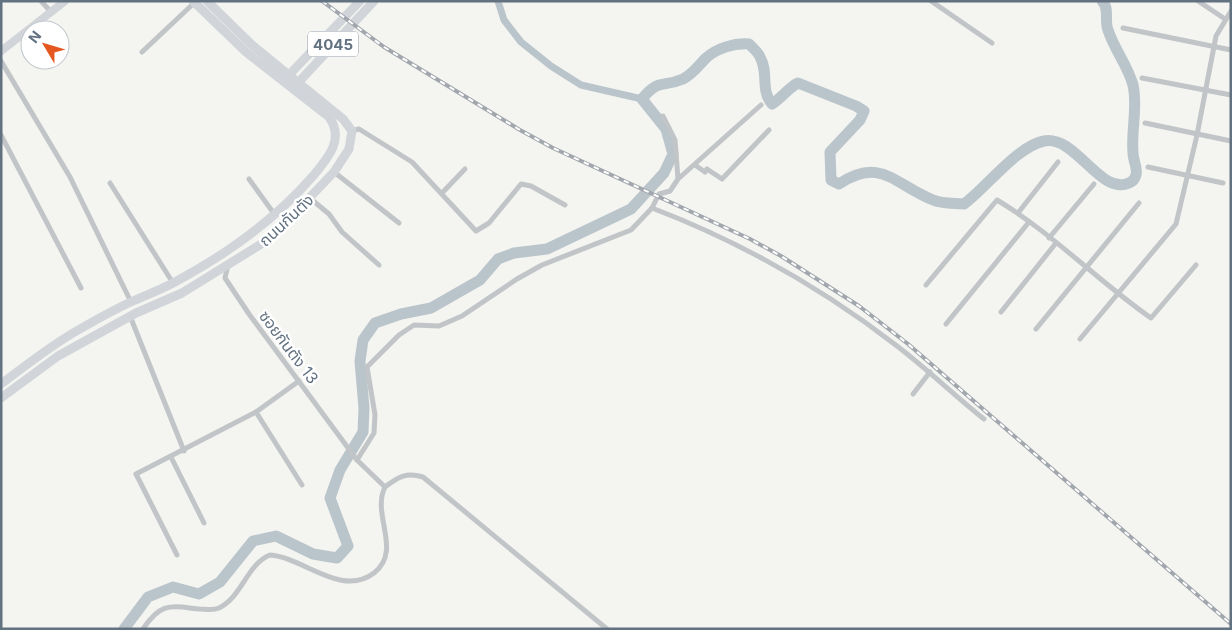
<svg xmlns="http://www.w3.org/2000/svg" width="1232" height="630" viewBox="0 0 1232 630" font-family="Inter,'Noto Sans Thai',sans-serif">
	<rect width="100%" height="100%" fill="#f4f4f0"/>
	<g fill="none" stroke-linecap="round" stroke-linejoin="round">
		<polyline stroke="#bac5cb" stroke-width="7" points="498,1 504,20 521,42 551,66 581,85 642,99"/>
		<path stroke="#bac5cb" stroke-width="11" d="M124 629 148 597 173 587 199 594 220 582 253 541 276 536 313 554 337 558 348 546 330 498 340 470 363 432 364 408 360 361 363 340 375 323 401 314 431 308 480 280 498 259 514 253 547 249 631 209 664 173 673 154 666 129 642 99C659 78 662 88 683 79 693 74 698 66 706 58 717 48 734 43 749 44 753 48 758 52 760 57 769 72 760 90 772 104 782 98 788 88 798 83L856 106 864 111 860 120 830 152 831 180 839 184C881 156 895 185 933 200 942 204 954 203 964 204 987 187 1016 147 1044 141 1076 135 1100 196 1129 183 1132 182 1135 179 1136 175 1138 169 1133 160 1133 153 1131 130 1138 107 1133 85 1128 66 1114 49 1108 30 1104 20 1110 8 1102 1"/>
		<g stroke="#c1c5c8" stroke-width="5">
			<polyline points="41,1 52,13"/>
			<polyline points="931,1 992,43"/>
			<polyline points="1198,1 1225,19"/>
			<polyline points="1123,28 1231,50"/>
			<polyline points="142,52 194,3"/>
			<polyline points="1,61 70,177 131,302"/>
			<polyline points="1142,78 1231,95"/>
			<polyline points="1145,123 1231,141"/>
			<polyline points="352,131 359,129 412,162 476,231 489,223 521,184 531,186 565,205"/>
			<polyline points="1,135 81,288"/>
			<polyline points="695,165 705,172 707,169 722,179 769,130"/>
			<polyline points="1148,167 1223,183"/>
			<polyline points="334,172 399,223"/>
			<polyline points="249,179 275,215"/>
			<polyline points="678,179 761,105"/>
			<polyline points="110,183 173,283"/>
			<polyline points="442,193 465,169"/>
			<polyline points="311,199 329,214 342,232 379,265"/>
			<polyline points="652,208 659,194 670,191 678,179 675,140 663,116"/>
			<polyline points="1018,213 1058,162"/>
			<polyline points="1049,238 1094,184"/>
			<path d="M228 265 225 278 249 314 357 460 385 487C398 477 406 472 423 477L607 629"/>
			<path d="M926 285 997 200C1052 233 1098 281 1151 318L1196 265"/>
			<polyline points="1001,312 1056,243"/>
			<polyline points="130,316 184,451"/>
			<polyline points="946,324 1029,222"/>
			<polyline points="1036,329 1139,203"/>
			<polyline points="1080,339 1176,224 1197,135 1216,36 1231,11"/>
			<polyline points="913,394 930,372"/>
			<polyline points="256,412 302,485"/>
			<polyline points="171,457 204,523"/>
			<path d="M357 460 374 433 375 415 367 367 399 335 414 325 439 326 462 316 517 279 542 265 631 230 652 208C741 242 822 288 897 346 927 369 954 395 984 419"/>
			<polyline points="177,555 136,474 256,412 299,381"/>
			<path d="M143 629C161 602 170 606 199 609 206 609 212 611 219 608 242 597 247 564 270 555 303 557 341 598 374 573 403 550 371 515 385 487"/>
		</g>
		<polyline stroke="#d1d5da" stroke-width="8" points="1,51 65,1"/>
		<g stroke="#d1d5da" stroke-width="9">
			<polyline points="287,77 360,1"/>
			<polyline points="296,85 374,1"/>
			<path d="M1 384C25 366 48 348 73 333 92 322 113 310 133 301 147 295 162 289 175 282 227 254 274 221 313 176 328 158 345 139 329 117L246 52 193 1"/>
			<polyline points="1,398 58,356 136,313 182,293 271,238 334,172 349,149 352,131 343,119 252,45 207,1"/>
		</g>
		<defs>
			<polyline id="rail" points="322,1 384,47 520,130 553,148 750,239 781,256 859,306 908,344 1231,624"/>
		</defs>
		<use href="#rail" stroke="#a1a7ad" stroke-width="4"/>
		<use href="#rail" stroke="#fff" stroke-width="2" stroke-dasharray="5.5" stroke-linecap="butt"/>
	</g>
	<g text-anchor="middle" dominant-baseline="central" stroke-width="5" stroke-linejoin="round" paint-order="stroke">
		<rect fill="#fff" stroke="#919ca7" stroke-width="1" x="308" y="31.5" width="50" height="25" rx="4"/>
		<g font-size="15" font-weight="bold" fill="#627281">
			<text x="333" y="44">4045</text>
		</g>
		<g font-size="16" fill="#627281" stroke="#fff">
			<text transform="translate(286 220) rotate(-43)">ถนนกันตัง</text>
			<text transform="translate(289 347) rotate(53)">ซอยกันตัง 13</text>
		</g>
	</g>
	<rect width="1232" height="630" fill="none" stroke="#627281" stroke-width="5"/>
	<g transform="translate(45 45) rotate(308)"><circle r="24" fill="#ffffff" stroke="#c0c7cd"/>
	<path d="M0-4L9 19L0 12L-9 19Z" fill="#e45820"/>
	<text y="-8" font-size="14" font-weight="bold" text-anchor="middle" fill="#627281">N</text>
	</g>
</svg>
